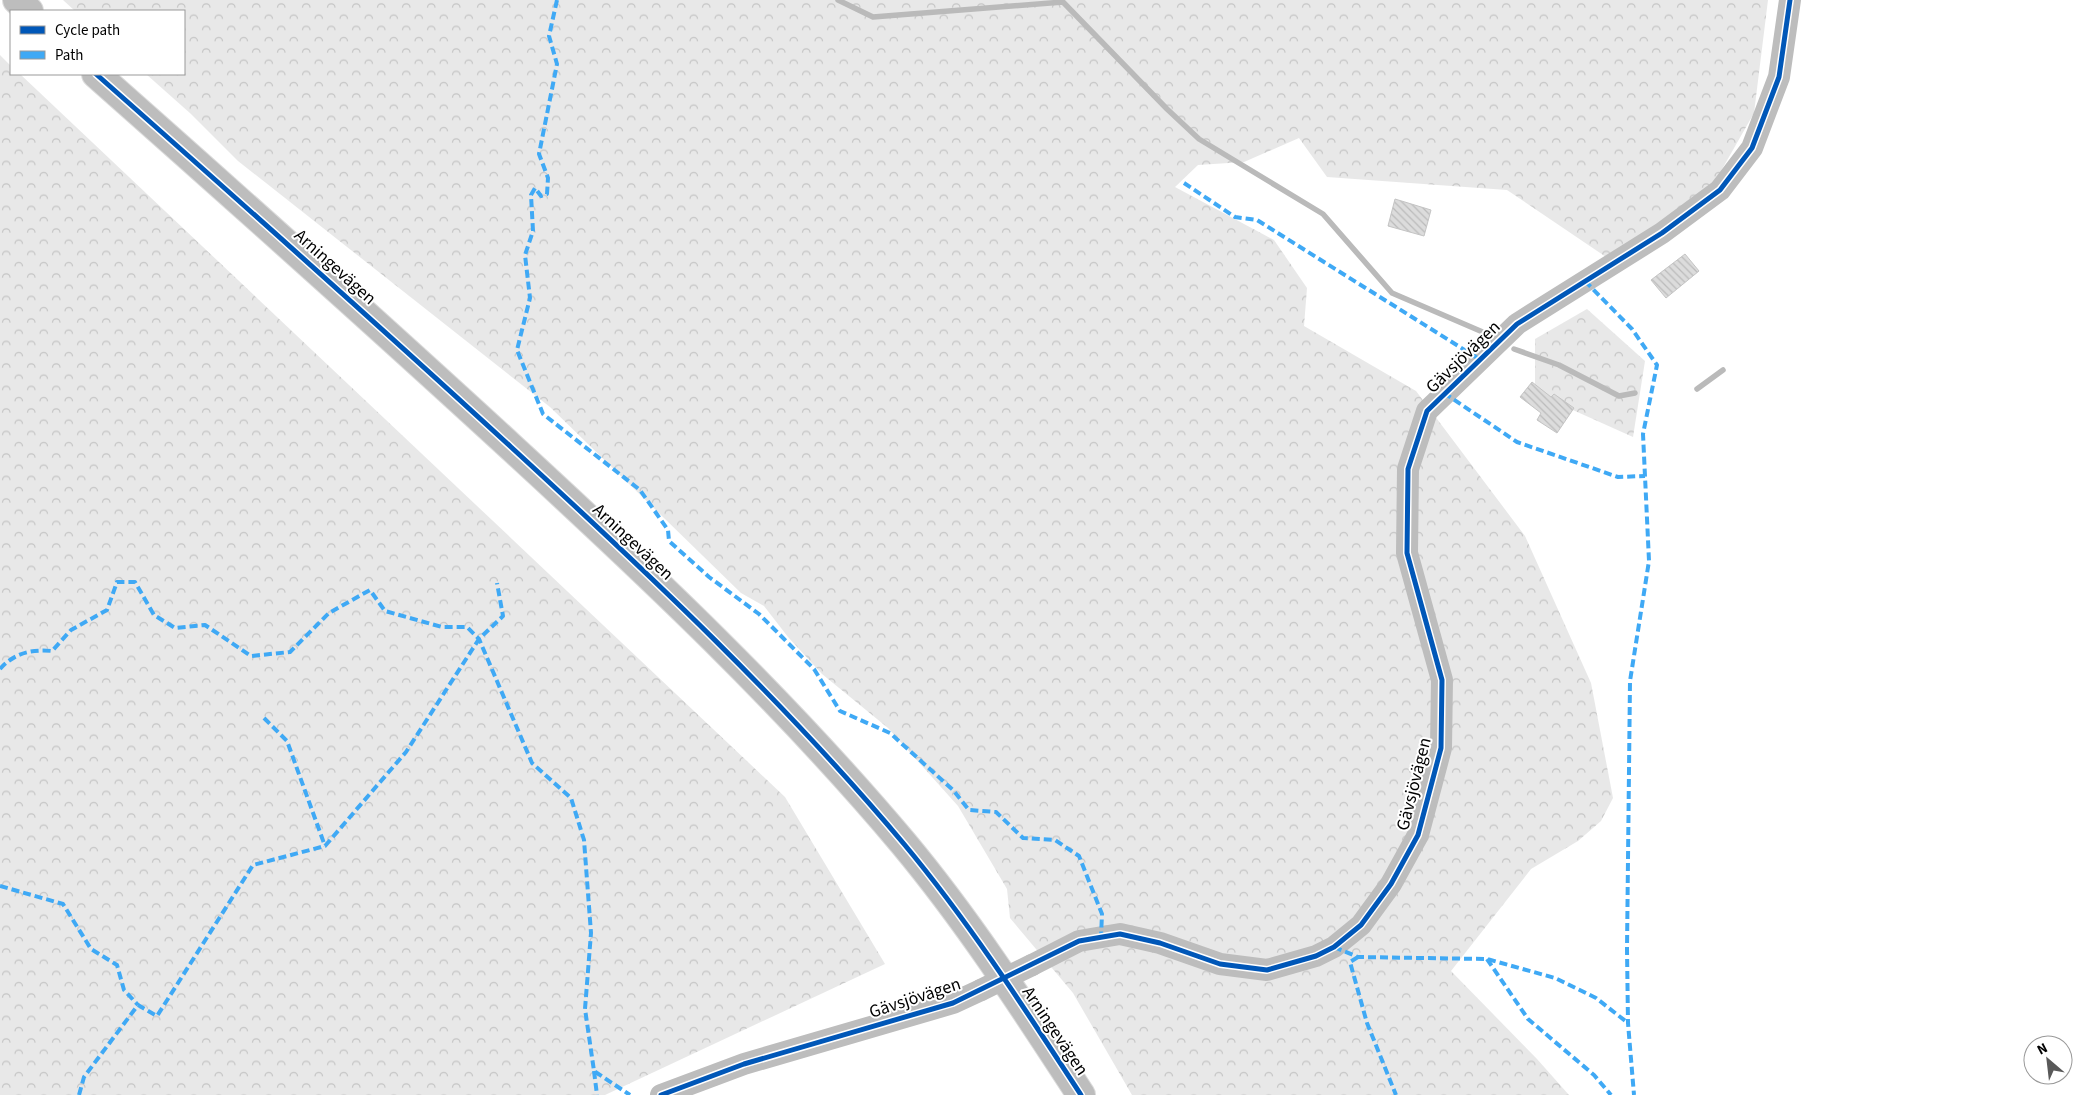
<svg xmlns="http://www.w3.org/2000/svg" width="2083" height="1095" viewBox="0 0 2083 1095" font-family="'Source Sans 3',sans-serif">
	<defs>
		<pattern id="forest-crowns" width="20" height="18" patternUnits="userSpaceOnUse" patternTransform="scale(1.25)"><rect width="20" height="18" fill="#e8e8e8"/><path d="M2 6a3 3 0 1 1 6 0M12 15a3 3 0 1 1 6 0" fill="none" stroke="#c5c5c5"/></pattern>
		<pattern id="building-back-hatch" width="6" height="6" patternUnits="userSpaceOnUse" patternTransform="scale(1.25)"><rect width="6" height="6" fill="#dcdcdc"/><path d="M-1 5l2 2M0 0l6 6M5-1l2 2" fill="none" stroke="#bbb"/></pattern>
	</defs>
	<rect width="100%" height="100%" fill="#fff"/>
	<g fill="url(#forest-crowns)">
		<polygon points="63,0 1768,0 1754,113 1713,185 1609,259 1507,190 1327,177 1299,138 1244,162 1198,165 1175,187 1274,240 1307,288 1304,326 1416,391 1525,536 1591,683 1613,798 1601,821 1578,841 1531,869 1451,971 1537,1059 1569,1095 1132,1095 1073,993 1010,918 1007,889 958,806 888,728 822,674 788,637 764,606 741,593 550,407 238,161 191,114 146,74 184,74 184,11 75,11"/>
		<polygon points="0,55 11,66 11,74 20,74 785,797 885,964 605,1095 0,1095"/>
		<polygon points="1587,309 1645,361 1633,437 1535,393 1535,339"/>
	</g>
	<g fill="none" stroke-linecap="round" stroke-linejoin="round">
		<g stroke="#bababa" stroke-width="5.5">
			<polyline points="838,0 873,17 1063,2 1167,109 1199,139 1323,214 1392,293 1485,333"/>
			<polyline points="1514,349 1559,365 1619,396 1635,393"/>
			<polyline points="1697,389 1723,370"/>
		</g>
	</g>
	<g fill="url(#building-back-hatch)" stroke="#c4c4c4">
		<polygon points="1395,199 1431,210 1424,236 1388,226"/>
		<polygon points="1685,254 1699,271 1666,298 1651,280"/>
		<polygon points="1532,382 1551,397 1554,394 1574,408 1557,433 1537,420 1541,413 1520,397"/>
	</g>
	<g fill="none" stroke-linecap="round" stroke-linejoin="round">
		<defs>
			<g id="major">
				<polyline points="17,0 29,11"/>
				<path d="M96 74C235 197 374 321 511 447 648 573 784 701 904 844 969 922 1025 1009 1081 1095"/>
			</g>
		</defs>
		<use href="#major" stroke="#dbdbdb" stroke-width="30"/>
		<g stroke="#bdbdbd" stroke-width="22">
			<polyline points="1032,965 1079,941 1120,934 1160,943 1220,964 1267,970 1316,956 1334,947 1361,925 1391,884 1418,835 1441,748 1442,680 1407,553 1408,469 1427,411 1517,324 1662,233 1720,190 1752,148 1779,77 1790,0"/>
			<polyline points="661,1095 744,1064 953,1003 981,990"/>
		</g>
		<use href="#major" stroke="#bdbdbd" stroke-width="28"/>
		<polyline stroke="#bdbdbd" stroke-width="22" points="981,990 1032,965"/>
		<g stroke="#3fa9f5" stroke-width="4" stroke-dasharray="8 4" stroke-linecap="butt">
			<polyline points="557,0 549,36 557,64 539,154 548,178 547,194 541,196 535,188 531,195 533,231 525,255 530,298 517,350 543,414 640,490 668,530 669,541 709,577 759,614 814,669 840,711 890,733 953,790 969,810 996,812 1023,838 1055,840 1079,856 1102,914 1101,937"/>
			<polyline points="1184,183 1235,217 1257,220 1479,359"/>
			<polyline points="1585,281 1632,329 1657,365 1643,434 1649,561 1630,681 1627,949 1628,1023 1634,1095"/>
			<polyline points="1444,393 1517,442 1618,477 1645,476"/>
			<path d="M0 669C14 653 32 649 52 651L71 630 107 610 117 582H135L154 615 175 628 205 625 251 656 290 652 329 613 370 590 385 611 442 627H467L479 639 532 763 571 798 584 840 591 933 585 1009 594 1071 630 1095"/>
			<polyline points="264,718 287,741 325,846"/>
			<polyline points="0,886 63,904 91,949 117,965 124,990 138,1005"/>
			<polyline points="1334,947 1358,957 1487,959 1555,978 1596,998 1628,1023"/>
			<polyline points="1358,957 1350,962 1367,1023 1396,1095"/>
			<polyline points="1487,959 1528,1019 1594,1075 1611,1095"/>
			<polyline points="594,1071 597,1095"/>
			<polyline points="79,1095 84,1077 138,1005 157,1016 253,865 325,846 406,752 479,639 503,616 497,583"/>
		</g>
		<defs>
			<g id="cycleway">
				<path d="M96 74C235 197 374 321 511 447 648 573 784 701 904 844 969 922 1025 1009 1081 1095"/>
				<polyline points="661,1095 744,1064 953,1003 1079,941 1120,934 1160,943 1220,964 1267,970 1316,956 1334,947 1361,925 1391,884 1418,835 1441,748 1442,680 1407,553 1408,469 1427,411 1517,324 1662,233 1720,190 1752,148 1779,77 1790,0"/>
			</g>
		</defs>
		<use href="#cycleway" stroke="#fff" stroke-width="8"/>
		<use href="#cycleway" stroke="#0057b8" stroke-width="5"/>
	</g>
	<g text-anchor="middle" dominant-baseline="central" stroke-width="4" stroke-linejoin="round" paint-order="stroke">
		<g font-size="18" fill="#000" stroke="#fff">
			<text transform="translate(335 267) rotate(42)">Arningevägen</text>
			<text transform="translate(1463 357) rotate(-44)">Gävsjövägen</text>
			<text transform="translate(633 542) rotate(43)">Arningevägen</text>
			<text transform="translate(1414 784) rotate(-76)">Gävsjövägen</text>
			<text transform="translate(915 998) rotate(-18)">Gävsjövägen</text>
			<text transform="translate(1055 1031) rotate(56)">Arningevägen</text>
		</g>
	</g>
	<rect x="10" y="10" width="175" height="65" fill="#ffffff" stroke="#999999"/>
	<rect x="20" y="26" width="25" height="8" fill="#0057b8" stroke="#999999"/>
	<text x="55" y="35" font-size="15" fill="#000000">Cycle path</text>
	<rect x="20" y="51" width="25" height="8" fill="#3fa9f5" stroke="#999999"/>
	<text x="55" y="60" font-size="15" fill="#000000">Path</text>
	<g transform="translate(2048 1060) rotate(332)"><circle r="24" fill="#ffffff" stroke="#999999"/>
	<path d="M0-4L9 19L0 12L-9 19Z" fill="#595959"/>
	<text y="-8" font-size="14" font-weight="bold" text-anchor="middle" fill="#000000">N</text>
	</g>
</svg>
